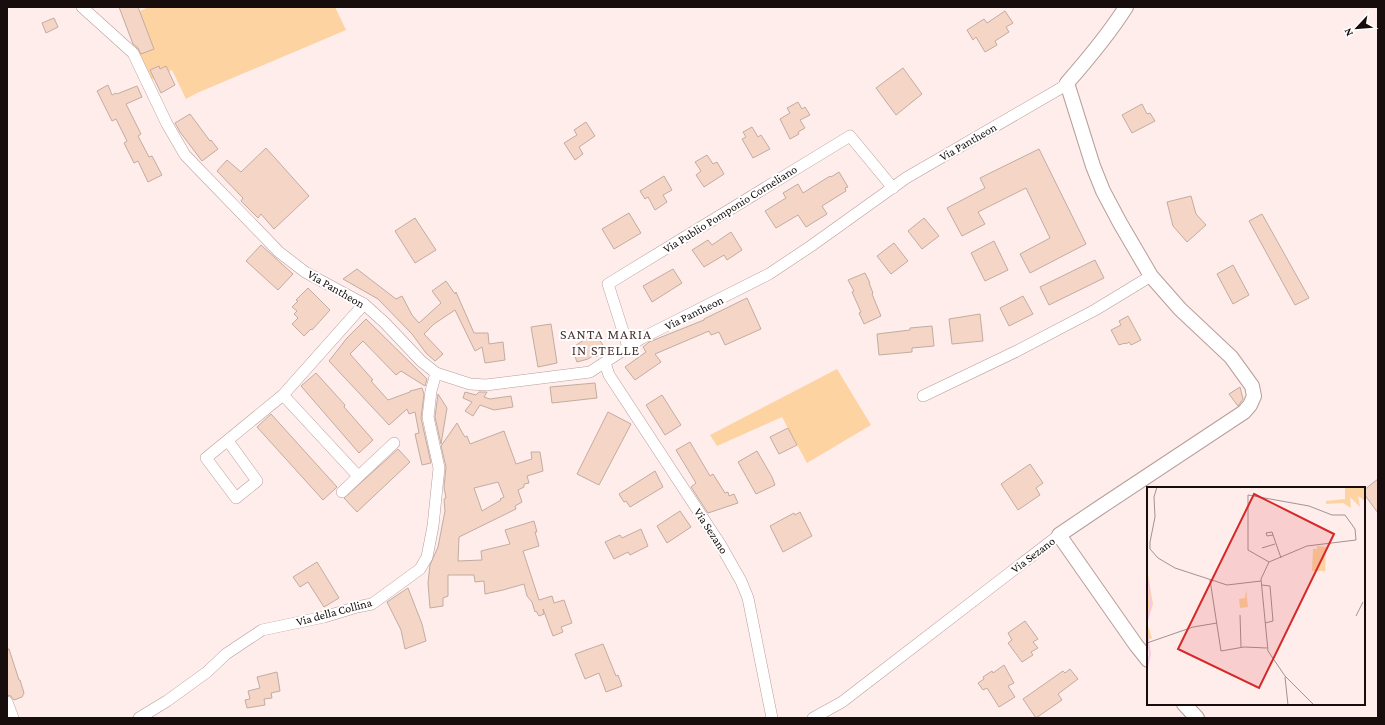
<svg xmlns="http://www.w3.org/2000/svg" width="1385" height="725" viewBox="0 0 1385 725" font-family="'Crimson Pro',serif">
	<rect width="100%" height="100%" fill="#feedeb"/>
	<g fill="#fdd3a2">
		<polygon points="149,7 335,7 346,30 197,93 186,99 172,70 149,81 125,18"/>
		<polygon points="837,369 871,425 807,463 782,417 717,446 710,435"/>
	</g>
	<g fill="#f5d6c6" stroke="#c2aca0" fill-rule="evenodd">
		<polygon points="119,7 138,7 154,49 141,54 138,48 133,44"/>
		<polygon points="1005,11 1013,23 1006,27 1009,32 995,41 997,45 985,52 976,37 973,40 967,30 984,19 987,23"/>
		<polygon points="54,18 58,27 46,33 42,23"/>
		<polygon points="159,66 160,69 166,66 175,85 161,93 150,70"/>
		<polygon points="903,68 922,94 896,115 876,88"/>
		<polygon points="108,85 112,95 116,93 117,94 137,86 142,97 126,104 141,134 138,136 149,157 152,156 162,175 148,182 138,161 134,163 124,143 127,141 116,119 112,121 97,91"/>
		<polygon points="798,102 802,109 805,107 810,115 800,120 805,128 798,132 799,134 790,139 780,119 790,113 787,108"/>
		<polygon points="1142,104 1147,114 1150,113 1155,121 1132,133 1122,115"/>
		<polygon points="190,114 210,141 211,140 218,149 202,161 180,132 175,123"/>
		<polygon points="586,122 595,136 579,147 583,154 575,160 564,143 577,135 574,130"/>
		<polygon points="752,127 758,137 761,135 770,149 753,158 742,139 746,137 743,132"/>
		<polygon points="266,148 309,196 274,229 261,214 258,218 241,201 243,198 217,171 227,160 241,172"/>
		<polygon points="1039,149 1086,244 1030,273 1020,254 1050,238 1026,188 978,212 985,224 962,236 947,208 985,188 980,178"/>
		<polygon points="707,155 713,164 717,162 724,174 704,187 696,175 701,171 695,162"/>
		<polygon points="839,172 848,187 845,188 846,191 822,206 827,214 806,227 798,215 776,228 765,211 786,198 783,193 798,184 803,193 830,176 831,177"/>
		<polygon points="664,176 672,190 663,195 667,202 655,210 648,197 645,199 640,191"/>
		<polygon points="1191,196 1196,214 1206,225 1187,242 1173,226 1167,202"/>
		<polygon points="629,213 641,233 614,249 602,229"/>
		<polygon points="1262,214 1309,298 1295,305 1249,221"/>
		<polygon points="415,218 436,250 415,263 395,231"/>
		<polygon points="924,218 939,236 922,249 908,231"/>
		<polygon points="731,232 742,250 727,260 724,255 704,267 692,250 708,240 712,245"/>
		<polygon points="994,241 1008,270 985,281 971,253"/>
		<polygon points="894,243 908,261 891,274 877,256"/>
		<polygon points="261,245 293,274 278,290 246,261"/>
		<polygon points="1095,260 1104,278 1049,305 1040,287"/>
		<polygon points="1233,265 1249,295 1233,304 1217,274"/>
		<polygon points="357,269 396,299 402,296 412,315 419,323 441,303 432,291 446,281 455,294 456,292 474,333 488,333 489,344 503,342 505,360 485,363 482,347 475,351 455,310 434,324 424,334 443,354 435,361 426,353 412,334 378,299 343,279"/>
		<polygon points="673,269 682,283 652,302 643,286"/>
		<polygon points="865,273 870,283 869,283 873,293 872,294 881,316 864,324 859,313 861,312 852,292 854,291 848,280"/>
		<polygon points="308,288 330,310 312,330 311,329 304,336 292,324 298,318 294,314 297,311 292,307 298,301 296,300"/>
		<polygon points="1023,296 1033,314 1009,326 1000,308"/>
		<polygon points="747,298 761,329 725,345 719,332 711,335 709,331 655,354 661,362 635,380 625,367 646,352 643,347 649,342 704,320 704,319"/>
		<polygon points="980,314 983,341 952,344 949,319"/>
		<polygon points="1128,316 1141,340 1131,345 1129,342 1126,344 1125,343 1119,345 1111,330 1121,325 1119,321"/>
		<polygon points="366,319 427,379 425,386 401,371 396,375 363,341 350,354 373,380 371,381 388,400 410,392 410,391 422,388 424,394 421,418 431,463 422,465 415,434 419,433 415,412 409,414 407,409 389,425 329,361 347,338"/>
		<polygon points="551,324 557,363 538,367 531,327"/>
		<polygon points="932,326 934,346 912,348 912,352 879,355 877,334 910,330 910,328"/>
		<polygon points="594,333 606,349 596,357 594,355 588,359 577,362 572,348"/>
		<polygon points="316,373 345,405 344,407 373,440 359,453 301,386"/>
		<polygon points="595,383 597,398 552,403 550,387"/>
		<polygon points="1240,387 1243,399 1238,406 1229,394"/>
		<polygon points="465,392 476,395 479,392 487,392 484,397 490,399 511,396 513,407 494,410 480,405 473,416 465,411 472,402 463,398"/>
		<polygon points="438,394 447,408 441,444 435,417"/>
		<polygon points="662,395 681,425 665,435 646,405"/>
		<polygon points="608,412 631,424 599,485 577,474"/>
		<polygon points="271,414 337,487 323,500 257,427"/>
		<path d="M457 423 463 434 465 437 467 436 470 444 504 431 516 464 532 459 531 452H540L543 471 527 476 529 483 524 484V487L518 490 522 502 515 506 516 509 459 537 458 561 482 560 481 551 510 544 505 530 534 521 537 532H535L539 546 523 551 539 600 552 596 554 603 564 600 572 623 561 627 563 632 553 636 543 609 544 614 539 616 536 611 535 612 532 602 527 596 524 584 503 590 485 594 484 581 475 582 474 575H448V596L443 598V606L430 608 428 583 430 565 438 547 445 511 444 499 446 498 444 487 446 467 441 446ZM498 482 504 497 500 499 501 500 482 511 474 488Z"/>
		<polygon points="788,428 797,445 779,454 770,437"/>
		<polygon points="690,442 710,476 713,474 725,493 728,492 729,496 734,494 738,503 708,513 691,487 696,483 676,450"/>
		<polygon points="398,449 410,462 357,512 344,498"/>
		<polygon points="757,451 772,477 775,485 756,494 738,462"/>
		<polygon points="1030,464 1043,483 1036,488 1040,495 1018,510 1001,484"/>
		<polygon points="655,471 663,487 630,507 626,501 624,502 619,494"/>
		<polygon points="1378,479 1378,513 1364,494 1364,490"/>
		<polygon points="680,511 691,527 667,543 657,526"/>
		<polygon points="800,512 812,536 783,552 770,526 794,513 795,515"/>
		<polygon points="641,529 648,546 630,555 628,552 614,559 605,542 620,535 622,538"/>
		<polygon points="317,562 339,598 324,607 308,582 300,587 293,577"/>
		<polygon points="408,588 422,624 426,641 405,649 401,630 387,602"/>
		<polygon points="1025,621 1038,639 1033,642 1038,648 1031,652 1033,655 1022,662 1008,643 1012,640 1008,633"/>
		<polygon points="603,644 616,676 618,675 622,686 606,692 599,673 585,679 575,654"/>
		<polygon points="7,649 9,649 19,680 20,680 24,693 22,697 14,700 11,696 7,695"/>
		<polygon points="1004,665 1014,683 1008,686 1015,697 999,707 987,688 983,690 978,683 984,679 983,677 992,671 993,673"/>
		<polygon points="1070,669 1078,679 1058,694 1062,700 1036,718 1023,699 1063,671 1065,673"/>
		<polygon points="277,672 280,691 271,693 272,698 264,699 265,705 247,708 245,700 250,699 248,691 260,688 257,677"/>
	</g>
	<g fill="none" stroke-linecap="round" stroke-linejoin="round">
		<defs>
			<g id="minor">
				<polyline points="82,7 133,53 167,124 185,155 279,252 305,272 364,304 385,323 421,361 436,373 470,384 486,385 590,372 642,338 769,274 811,246 906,178 1061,88 1067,83"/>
				<polyline points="628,347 608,284 850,136 893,188"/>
				<polyline points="605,363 609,375 720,544 741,581 748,598 772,718"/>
				<polyline points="283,395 358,476"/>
				<polyline points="923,396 1017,351 1095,310 1151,276"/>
				<polyline points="228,441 257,481 236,498 206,458 283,395 364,304"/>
				<polyline points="342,492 394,443"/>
				<polyline points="7,702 13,718"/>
				<polyline points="139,718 167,701 207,672 226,654 262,630 324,617 357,607 372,604 420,569 427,557 433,526 439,468 428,417 431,391 436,373"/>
				<polyline points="813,718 842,702 1059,535"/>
			</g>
			<g id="tertiary">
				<path d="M1126 7C1109 34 1088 59 1067 83L1093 166 1103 191 1120 223 1151 276 1180 309 1231 357 1252 386 1254 396 1250 405 1244 412 1099 508 1059 535 1136 645 1148 660"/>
				<polyline points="1184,704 1197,718"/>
			</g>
		</defs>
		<use href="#minor" stroke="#b89e9b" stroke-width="12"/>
		<use href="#tertiary" stroke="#b89e9b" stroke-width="16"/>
		<use href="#minor" stroke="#fff" stroke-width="11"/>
		<use href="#tertiary" stroke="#fff" stroke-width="14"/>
	</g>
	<g text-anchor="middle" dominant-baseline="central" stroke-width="4" stroke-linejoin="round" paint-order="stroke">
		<g font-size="12" fill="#160d0c" stroke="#fff">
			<text transform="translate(968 142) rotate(-30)">Via Pantheon</text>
			<text transform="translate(730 209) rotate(-32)">Via Publio Pomponio Corneliano</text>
			<text transform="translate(336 289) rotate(30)">Via Pantheon</text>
			<text transform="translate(694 313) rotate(-26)">Via Pantheon</text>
			<text transform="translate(711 531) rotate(57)">Via Sezano</text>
			<text transform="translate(1033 555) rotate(-37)">Via Sezano</text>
			<text transform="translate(334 612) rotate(-15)">Via della Collina</text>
		</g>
		<g font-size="14" letter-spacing="1" fill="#493432" stroke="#fff">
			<text x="606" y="334">SANTA MARIA<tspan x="606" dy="16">IN STELLE</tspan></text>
		</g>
	</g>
	<g transform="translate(1147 487)">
		<rect width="218" height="218" fill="#feedeb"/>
		<path d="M198 0H218V14L211 9 213 20 203 10 204 21 196 16 179 17V14L198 12ZM170 59 179 60 178 84H165L166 62H170ZM0 82 6 117 0 136 5 151 1 153 0 150ZM99 102 101 120 93 121 92 112 98 111Z" fill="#fdd3a2"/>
		<path fill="none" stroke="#f7c9e4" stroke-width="2" d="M0 91 4 118 0 134M0 146 3 167 0 180"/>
		<path fill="none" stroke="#a19392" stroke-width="1" d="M10 0 7 10 8 30 3 55V62L11 71 28 81 80 98 114 94M126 48 120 49 119 46 125 45 134 71M115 61 128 57M122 75 101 63V8L162 19 185 28H198L208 42 209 53 160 59 122 75 114 92 121 164 138 189 167 218M63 93 74 164 97 160 120 161M115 98 123 99 126 134 118 136M93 128 94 160M209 129 216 115M0 156 46 140 70 136M138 190 141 218"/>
		<path fill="#d62828" fill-opacity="0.15" stroke="#d62828" stroke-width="2" d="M107 7 187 47 112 201 31 162Z"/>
		<rect width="218" height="218" fill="none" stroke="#160d0c" stroke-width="2"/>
	</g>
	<rect width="1385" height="725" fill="none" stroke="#160d0c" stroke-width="16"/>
	<g transform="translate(1357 28) rotate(244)" stroke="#ffffff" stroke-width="3" paint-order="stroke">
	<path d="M0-3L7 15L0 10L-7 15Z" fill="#160d0c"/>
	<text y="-6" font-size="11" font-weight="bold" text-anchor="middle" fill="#160d0c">N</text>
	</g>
</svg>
